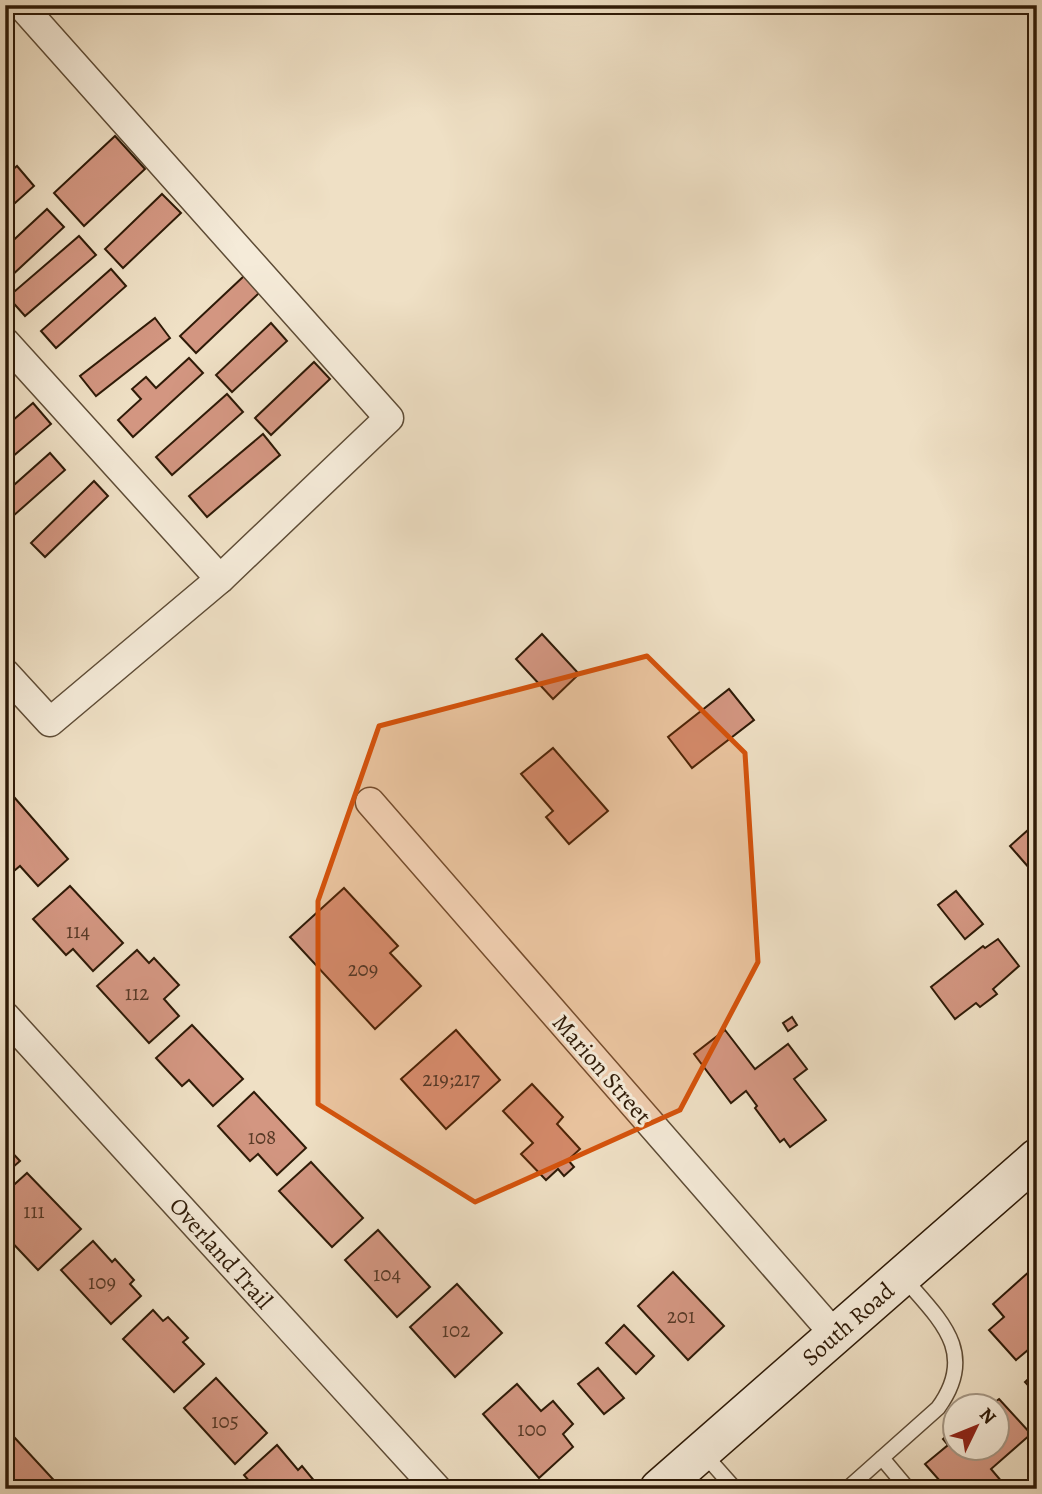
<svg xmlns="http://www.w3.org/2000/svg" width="1042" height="1494" viewBox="0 0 1042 1494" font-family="Alegreya,serif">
	<rect width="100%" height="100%" fill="#efe0c5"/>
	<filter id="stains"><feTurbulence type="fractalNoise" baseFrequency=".00286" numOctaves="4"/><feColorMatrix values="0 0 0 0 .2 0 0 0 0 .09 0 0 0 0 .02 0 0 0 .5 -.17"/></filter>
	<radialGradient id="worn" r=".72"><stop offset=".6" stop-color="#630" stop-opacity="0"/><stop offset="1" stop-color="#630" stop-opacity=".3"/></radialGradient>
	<g fill="#d39681" stroke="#2e1a07" stroke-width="2">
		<polygon points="115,136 145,169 84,226 54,193"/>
		<polygon points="17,166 34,186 5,212 5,176"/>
		<polygon points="162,194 181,213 123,268 105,249"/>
		<polygon points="47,209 64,227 9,278 5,274 5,248"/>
		<polygon points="79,236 96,255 25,316 8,297"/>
		<polygon points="111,269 126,286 56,348 41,331"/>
		<polygon points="244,276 259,293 196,353 180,336"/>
		<polygon points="155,318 170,338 96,396 80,376"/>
		<polygon points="271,323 287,341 232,392 216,375"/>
		<polygon points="189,358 203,373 133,437 118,420 141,399 132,389 146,377 156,388"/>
		<polygon points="314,362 330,379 271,435 255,418"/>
		<polygon points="227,394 243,412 172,475 156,457"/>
		<polygon points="33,403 51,424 5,463 5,427"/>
		<polygon points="263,434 280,455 207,517 189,496"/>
		<polygon points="50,453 65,470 12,517 5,510 5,493"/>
		<polygon points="94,481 108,496 45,557 31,543"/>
		<polygon points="542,634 579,674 553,699 516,659"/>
		<polygon points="729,689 754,720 692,768 668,737"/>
		<polygon points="553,748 608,811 569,844 546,817 553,811 521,774"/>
		<polygon points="7,789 68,859 38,886 20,866 14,871 5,862"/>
		<polygon points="1037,822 1037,877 1010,846"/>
		<polygon points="70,886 123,943 93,971 73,949 66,955 33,919"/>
		<polygon points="344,888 398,946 390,953 421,986 375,1029 290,937"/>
		<polygon points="956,891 983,924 965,939 938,905"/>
		<polygon points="998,939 1019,966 993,989 997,994 980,1007 976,1003 955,1019 931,987 983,946 985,948"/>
		<polygon points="137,950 149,963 154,958 179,985 164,999 179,1016 149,1043 97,986"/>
		<polygon points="792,1017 797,1025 788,1031 783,1023"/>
		<polygon points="192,1025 243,1079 213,1106 189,1080 182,1086 156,1058"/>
		<polygon points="456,1030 500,1080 446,1129 401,1079"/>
		<polygon points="725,1030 755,1069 788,1044 807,1069 794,1079 826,1120 790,1147 784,1139 780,1142 755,1108 757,1106 746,1091 731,1103 694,1054"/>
		<polygon points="532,1084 563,1117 557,1124 580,1149 568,1160 574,1167 564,1176 558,1169 546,1180 521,1154 533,1143 503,1111"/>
		<polygon points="254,1092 306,1148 277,1175 258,1154 250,1161 218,1126"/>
		<polygon points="5,1145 20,1161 5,1174"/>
		<polygon points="311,1162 363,1218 332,1247 279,1191"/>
		<polygon points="27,1173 81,1229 38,1270 5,1235 5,1193"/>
		<polygon points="378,1230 430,1287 397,1317 345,1260"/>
		<polygon points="93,1241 112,1262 115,1259 134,1280 130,1284 141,1296 111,1324 61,1270"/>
		<polygon points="1031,1270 1037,1278 1037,1360 1028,1350 1016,1360 989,1330 1004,1317 993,1304"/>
		<polygon points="673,1272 724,1326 688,1360 638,1306"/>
		<polygon points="457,1284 502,1333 455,1377 410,1327"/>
		<polygon points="153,1310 163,1321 168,1317 188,1338 183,1342 204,1364 174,1392 123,1339"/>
		<polygon points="624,1325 654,1356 636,1374 606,1343"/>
		<polygon points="598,1368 624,1398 604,1414 578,1384"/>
		<polygon points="1037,1371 1037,1395 1025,1382"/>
		<polygon points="216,1378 267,1433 235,1464 184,1408"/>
		<polygon points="517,1384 541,1411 553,1401 573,1424 563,1434 573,1447 539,1478 483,1414"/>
		<polygon points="999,1399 1031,1434 991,1469 1008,1489 947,1489 925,1464 948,1445 943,1439 954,1429 954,1448 996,1448 996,1406 990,1406"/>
		<polygon points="14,1437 62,1489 5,1489 5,1444"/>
		<polygon points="277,1445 298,1470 302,1466 321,1489 256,1489 244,1475"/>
	</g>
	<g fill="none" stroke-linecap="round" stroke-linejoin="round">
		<defs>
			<g id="lane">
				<polyline points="703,1453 735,1489"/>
				<polyline points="882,1458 908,1489"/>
				<path d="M847 1489 938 1408C979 1352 939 1319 903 1277"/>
			</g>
			<g id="street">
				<polyline points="5,342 220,579"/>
				<polyline points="5,673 50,722 220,579 389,418 21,5"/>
				<polyline points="370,802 835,1335"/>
				<polyline points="5,1016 437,1489"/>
			</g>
			<polyline id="secondary" points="659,1489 1037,1158"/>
		</defs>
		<use href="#lane" stroke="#5e4c36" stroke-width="17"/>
		<use href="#street" stroke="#5e4c36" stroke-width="31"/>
		<use href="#secondary" stroke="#2e1a07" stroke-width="41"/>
		<use href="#lane" stroke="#f5ebd9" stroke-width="14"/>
		<use href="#street" stroke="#f5ebd9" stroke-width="28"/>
		<use href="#secondary" stroke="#f5ebd9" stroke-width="38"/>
	</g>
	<path fill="#d5530c" fill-opacity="0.2" stroke="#d5530c" stroke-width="5" stroke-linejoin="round" d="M647 656 745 753 758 962 680 1110 475 1202 318 1104V901L379 726Z"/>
	<g text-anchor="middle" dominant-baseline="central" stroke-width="6" stroke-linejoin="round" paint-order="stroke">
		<g font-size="21" fill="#573926">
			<text x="78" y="931">114</text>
			<text x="363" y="969">209</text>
			<text x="137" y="993">112</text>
			<text x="451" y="1079">219;217</text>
			<text x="262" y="1137">108</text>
			<text x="34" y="1211">111</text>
			<text x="387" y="1274">104</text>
			<text x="102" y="1282">109</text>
			<text x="681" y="1316">201</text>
			<text x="456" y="1330">102</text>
			<text x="225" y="1421">105</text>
			<text x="532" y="1429">100</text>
		</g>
		<g font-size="24" fill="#2e1a07" stroke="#f5ebd9">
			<text transform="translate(602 1069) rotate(49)">Marion Street</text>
			<text transform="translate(221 1253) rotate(48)">Overland Trail</text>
			<text transform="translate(848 1324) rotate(-41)">South Road</text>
		</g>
	</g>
	<rect width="1042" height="1494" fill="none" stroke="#efe0c5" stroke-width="28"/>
	<rect x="7" y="7" width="1028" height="1480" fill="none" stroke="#2e1a07" stroke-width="3.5"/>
	<rect x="14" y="14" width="1014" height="1466" fill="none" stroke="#2e1a07" stroke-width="2"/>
	<g transform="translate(976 1427) rotate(47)"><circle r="33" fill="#f5ebd9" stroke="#a59785" stroke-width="2"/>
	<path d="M0-5L12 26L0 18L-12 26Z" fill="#8f2418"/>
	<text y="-10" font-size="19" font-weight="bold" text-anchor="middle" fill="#2e1a07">N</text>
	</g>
	<rect width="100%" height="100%" filter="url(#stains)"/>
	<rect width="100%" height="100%" fill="url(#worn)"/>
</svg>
